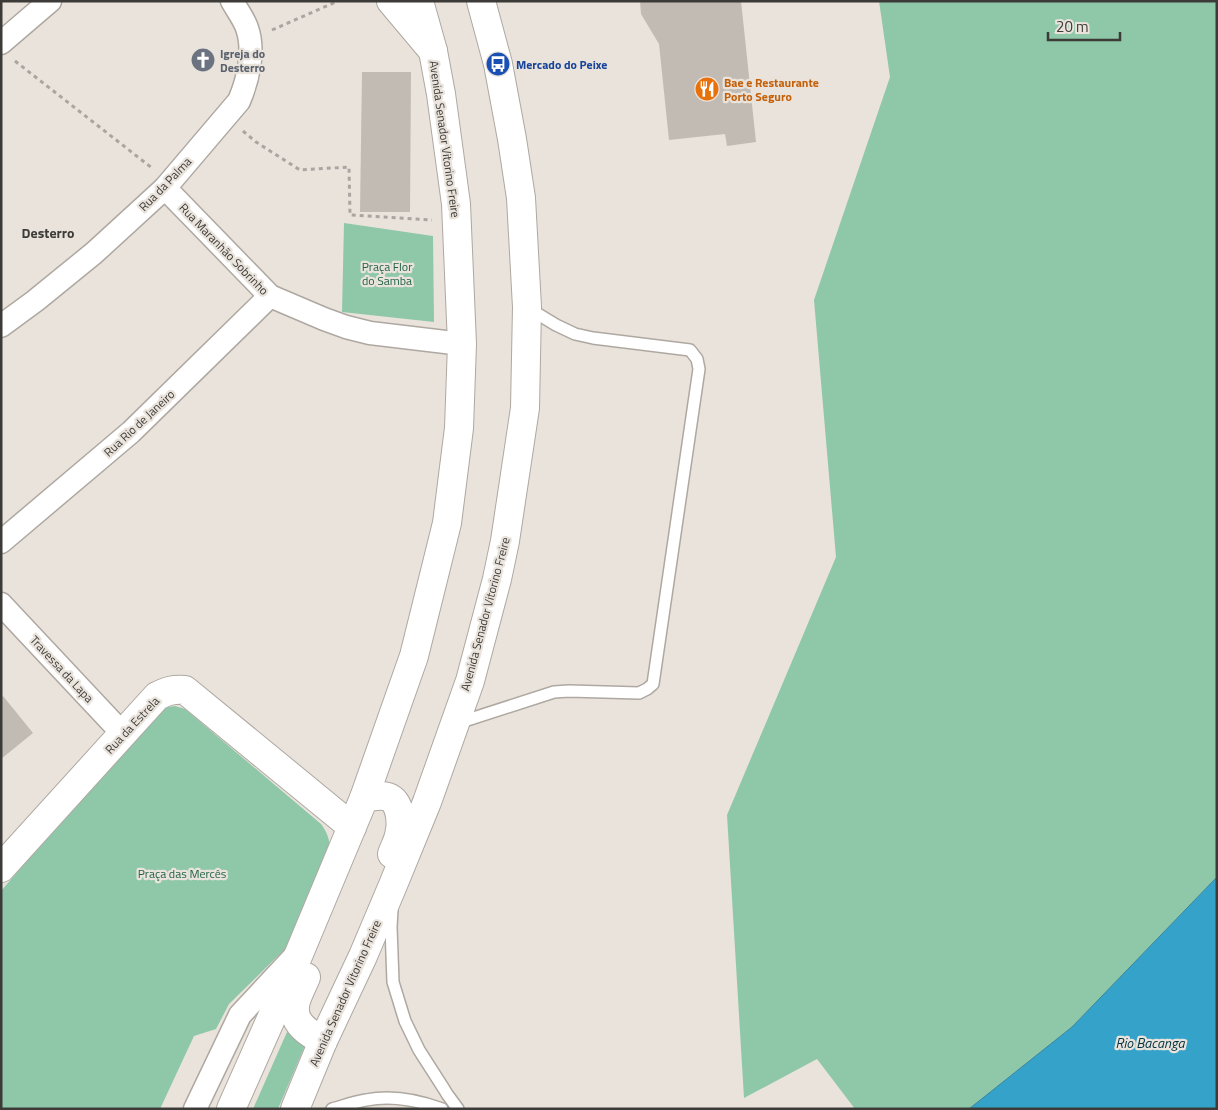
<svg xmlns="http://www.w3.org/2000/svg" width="1218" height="1110" viewBox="0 0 1218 1110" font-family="'Titillium Web',sans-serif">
	<rect width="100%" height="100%" fill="#e9e3dc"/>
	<g fill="#8fc7a9">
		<polygon points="879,1 1217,1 1216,127 1217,133 1217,877 1072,1027 969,1109 855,1109 817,1059 744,1098 727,815 836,557 814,300 890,77"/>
		<polygon points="344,223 433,236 434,322 342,312"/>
		<path d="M175 706 185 709 321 824C327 832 329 838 330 847L294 940 229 1004 216 1029 194 1036 160 1109H1V891L151 716 161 708Z"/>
		<polygon points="287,1032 306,1043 278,1109 253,1109"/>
	</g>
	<polygon fill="#35a3c9" stroke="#37849e" points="1217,877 1217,1109 969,1109 1072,1027"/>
	<g fill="#c1bbb4">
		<polygon points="640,1 741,1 756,142 727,146 725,134 669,140 659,44 641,14"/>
		<polygon points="362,72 411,72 410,212 360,212"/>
		<polygon points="3,696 33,733 1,759 1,698"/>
	</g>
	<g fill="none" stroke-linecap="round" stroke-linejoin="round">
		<defs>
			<g id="lane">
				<polyline points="458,723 554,692 569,691 639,693 647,689 653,684 699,369 697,359 690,350 593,338 575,334 556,325 528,308"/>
				<polyline points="392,910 391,927 393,982 405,1021 419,1050 444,1089 447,1094 458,1109"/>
				<path d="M332 1109C343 1106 354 1102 366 1100 391 1095 418 1100 442 1109"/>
			</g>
			<g id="street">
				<polyline points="1,43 50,1"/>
				<polyline points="165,188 270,296 324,319 346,327 370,333 462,344"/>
				<path d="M1 326 35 301 94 253 165 188 239 101C248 80 255 51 247 28 244 19 237 10 232 1"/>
				<polyline points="1,542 131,432 270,296"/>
				<polyline points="1,604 123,734"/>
				<polyline points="195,1109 240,1015 294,957"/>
			</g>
			<g id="secondary">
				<polyline points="391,1 433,51"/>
				<path d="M1 868 157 696C167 691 173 689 185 690L352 827"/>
			</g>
			<g id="primary">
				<path d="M364 798C383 794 396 793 400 816 401 822 401 828 399 835 398 841 394 848 392 854"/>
				<path d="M306 977C303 985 295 999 295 1007 293 1024 310 1034 323 1041"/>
				<polyline points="231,1109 283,992 364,798 414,656 447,523 459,428 462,344 456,204 441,94 433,51 419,1"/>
				<polyline points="295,1109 323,1041 363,956 393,885 427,802 470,681 497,579 505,541 525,408 527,307 521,198 512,139 498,64 481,1"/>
			</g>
		</defs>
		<use href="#lane" stroke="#aea8a1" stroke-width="14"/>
		<use href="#street" stroke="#aea8a1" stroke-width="25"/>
		<use href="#secondary" stroke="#aea8a1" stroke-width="30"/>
		<use href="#primary" stroke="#aea8a1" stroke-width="30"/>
		<g stroke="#aaa5a0" stroke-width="3" stroke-dasharray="4 4" stroke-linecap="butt">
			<polyline points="272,30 338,1"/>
			<polyline points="15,61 152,168"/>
			<polyline points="243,131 256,142 300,170 349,167 350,215 432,220"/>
			<polyline points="1,1108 2,1109"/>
		</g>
		<use href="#lane" stroke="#fff" stroke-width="11"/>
		<use href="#street" stroke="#fff" stroke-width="22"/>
		<use href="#secondary" stroke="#fff" stroke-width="28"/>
		<use href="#primary" stroke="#fff" stroke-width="28"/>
	</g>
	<defs>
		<symbol id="church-disc" viewBox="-11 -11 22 22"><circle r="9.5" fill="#6b7280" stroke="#e9e3dc"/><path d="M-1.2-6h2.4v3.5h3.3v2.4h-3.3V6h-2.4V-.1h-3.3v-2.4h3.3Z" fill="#fff"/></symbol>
		<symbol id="bus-disc" viewBox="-11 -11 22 22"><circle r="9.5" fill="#1a4fb4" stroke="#e9e3dc"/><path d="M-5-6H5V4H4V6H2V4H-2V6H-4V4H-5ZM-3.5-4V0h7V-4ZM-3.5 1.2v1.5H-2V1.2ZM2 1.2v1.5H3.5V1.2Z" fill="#fff"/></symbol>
		<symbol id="restaurant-disc" viewBox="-11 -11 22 22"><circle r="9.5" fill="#e8710a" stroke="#e9e3dc"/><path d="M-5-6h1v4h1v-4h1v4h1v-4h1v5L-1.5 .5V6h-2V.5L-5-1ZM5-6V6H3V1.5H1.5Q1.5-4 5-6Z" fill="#fff"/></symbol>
	</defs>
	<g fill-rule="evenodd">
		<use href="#church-disc" x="189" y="46" width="28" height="28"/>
		<use href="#bus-disc" x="484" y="50" width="28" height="28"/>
		<use href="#restaurant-disc" x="693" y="75" width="28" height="28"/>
	</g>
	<g text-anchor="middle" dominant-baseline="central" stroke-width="4.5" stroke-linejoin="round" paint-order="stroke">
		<g font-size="12" font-weight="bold" fill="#5b616d" stroke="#e9e3dc" text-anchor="start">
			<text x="220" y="53">Igreja do<tspan x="220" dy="14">Desterro</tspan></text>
		</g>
		<g font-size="12" font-weight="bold" fill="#164399" stroke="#e9e3dc" text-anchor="start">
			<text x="516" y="64">Mercado do Peixe</text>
		</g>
		<g font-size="12" font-weight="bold" fill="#c56008" stroke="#e9e3dc" text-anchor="start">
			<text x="724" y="82">Bae e Restaurante<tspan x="724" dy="14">Porto Seguro</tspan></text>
		</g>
		<g font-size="12" fill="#3d3b38" stroke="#e9e3dc">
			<text transform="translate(445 139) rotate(82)">Avenida Senador Vitorino Freire</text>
			<text transform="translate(165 184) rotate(-46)">Rua da Palma</text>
			<text transform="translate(224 249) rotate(46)">Rua Maranhão Sobrinho</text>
			<text transform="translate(139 423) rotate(-43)">Rua Rio de Janeiro</text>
			<text transform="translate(485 614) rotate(-75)">Avenida Senador Vitorino Freire</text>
			<text transform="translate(62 669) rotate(47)">Travessa da Lapa</text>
			<text transform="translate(132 725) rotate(-47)">Rua da Estrela</text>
			<text transform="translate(345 993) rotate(-66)">Avenida Senador Vitorino Freire</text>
		</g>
		<g font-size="12" fill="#1f6345" stroke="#e9e3dc">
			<text x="387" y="266">Praça Flor<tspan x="387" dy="14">do Samba</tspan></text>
			<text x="182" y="873">Praça das Mercês</text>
		</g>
		<g font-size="14" font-weight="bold" fill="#3d3b38" stroke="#e9e3dc">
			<text x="48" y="232">Desterro</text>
		</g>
		<g font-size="14" font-style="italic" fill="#013443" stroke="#e9e3dc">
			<text x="1150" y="1042">Rio Bacanga</text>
		</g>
	</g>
	<rect width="1218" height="1110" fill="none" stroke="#3d3b38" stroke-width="5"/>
	<path d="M1048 32v8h72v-8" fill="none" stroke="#3d3b38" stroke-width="2.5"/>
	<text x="1056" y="32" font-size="15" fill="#3d3b38" stroke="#e9e3dc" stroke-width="4" paint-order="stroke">20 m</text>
</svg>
